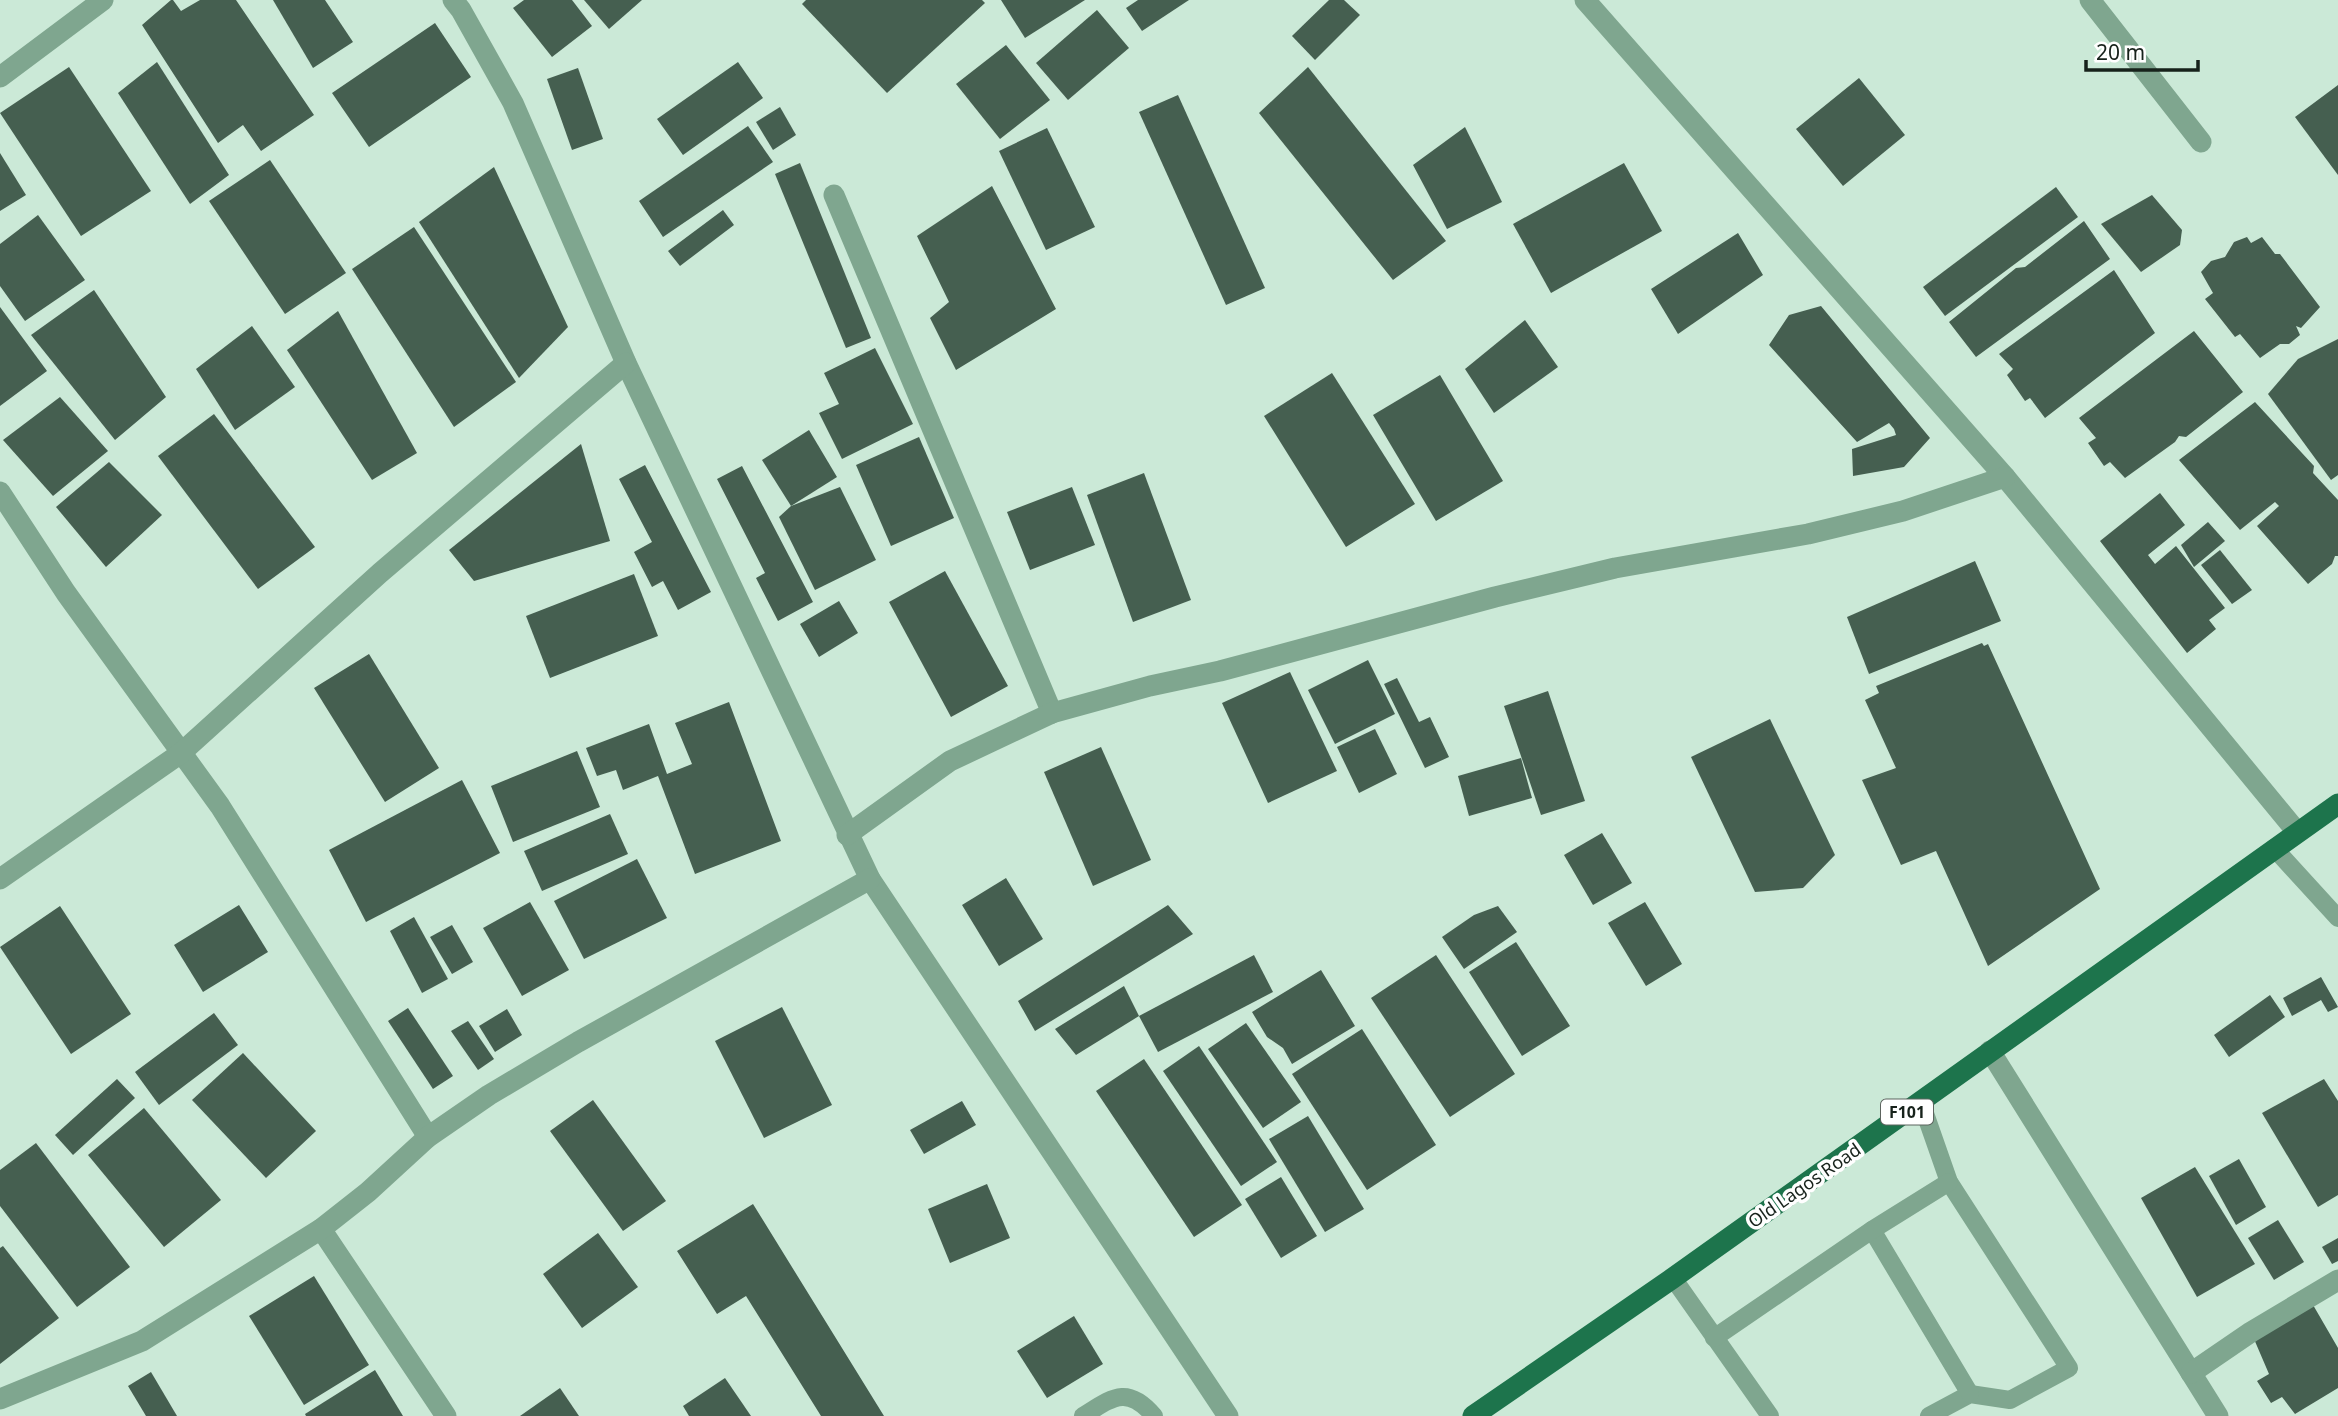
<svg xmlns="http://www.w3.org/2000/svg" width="2338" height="1416" viewBox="0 0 2338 1416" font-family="'Noto Sans',sans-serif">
	<rect width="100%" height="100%" fill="#cbe9d7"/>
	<g fill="#455f50">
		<polygon points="171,0 173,0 181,11 200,0 236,0 314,115 261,151 243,125 218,143 142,25"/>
		<polygon points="273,0 325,0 353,42 313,68"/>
		<polygon points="524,0 572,0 592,26 552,57 513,8"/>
		<polygon points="584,0 642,0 609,29"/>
		<polygon points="806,0 982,0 985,3 887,93 802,4"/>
		<polygon points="1001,0 1085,0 1025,38"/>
		<polygon points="1138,0 1189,0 1142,31 1126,8"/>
		<polygon points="1329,0 1344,0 1360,15 1315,60 1292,36"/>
		<polygon points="1097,10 1129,48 1068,100 1036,63"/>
		<polygon points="435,23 471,77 369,147 332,93"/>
		<polygon points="1006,45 1050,100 1000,139 956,84"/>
		<polygon points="157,62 229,175 190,204 118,93"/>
		<polygon points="738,62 763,98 683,155 657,119"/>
		<polygon points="69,67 151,191 81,236 0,113"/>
		<polygon points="1308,67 1446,241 1393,280 1259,113"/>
		<polygon points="578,68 603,139 572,150 547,79"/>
		<polygon points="1859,78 1905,135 1843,186 1796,129"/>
		<polygon points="2338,85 2338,175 2295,117"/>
		<polygon points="1178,95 1265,288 1226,305 1139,112"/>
		<polygon points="780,107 796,135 773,150 756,122"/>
		<polygon points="748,126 773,162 663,237 639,201"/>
		<polygon points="1465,127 1502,202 1447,229 1413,165"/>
		<polygon points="1047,128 1095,227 1046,250 999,151"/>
		<polygon points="0,153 26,195 0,211"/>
		<polygon points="270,160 346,273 285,314 209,201"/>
		<polygon points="800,163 871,338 846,348 775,174"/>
		<polygon points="1624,163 1662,231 1551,293 1513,224"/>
		<polygon points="494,167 568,327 519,378 419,222"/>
		<polygon points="992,186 1056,309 956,370 930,318 949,302 917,236"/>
		<polygon points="2056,187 2078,217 1945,316 1923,287"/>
		<polygon points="2152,195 2182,230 2180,245 2141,272 2101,224"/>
		<polygon points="723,210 734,225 680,266 668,251"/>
		<polygon points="38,215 85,280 25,321 0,286 0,244"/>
		<polygon points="2084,221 2110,259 1976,357 1949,322 2016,268 2025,267"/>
		<polygon points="414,227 516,382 454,427 352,269"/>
		<polygon points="1738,233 1763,275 1678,334 1651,289"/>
		<polygon points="2247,237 2251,243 2262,237 2275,254 2280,254 2320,307 2301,328 2296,326 2300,335 2289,344 2280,344 2260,358 2240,334 2235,337 2205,299 2213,293 2201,272 2211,261 2225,257 2234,242"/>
		<polygon points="2114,270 2155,333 2045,418 2030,398 2025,401 2007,375 2013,369 1999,354"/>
		<polygon points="94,290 166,397 115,440 31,335"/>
		<polygon points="1821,306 1930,438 1904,467 1853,476 1852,449 1896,435 1894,429 1889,423 1857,442 1769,345 1789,315"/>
		<polygon points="0,307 47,371 0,406"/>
		<polygon points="338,311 417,453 372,480 287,350"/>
		<polygon points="1525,320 1558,367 1494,413 1465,369"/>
		<polygon points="252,326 295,387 235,430 196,369"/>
		<polygon points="2194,331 2243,392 2186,437 2179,436 2175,442 2125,478 2110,462 2104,466 2088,443 2096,438 2079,418"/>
		<polygon points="2338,339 2338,475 2331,480 2268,394 2298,359"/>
		<polygon points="875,348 913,424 842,459 819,413 839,404 824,373"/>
		<polygon points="1332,373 1415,504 1346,547 1264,416"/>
		<polygon points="1440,375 1503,481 1436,521 1373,415"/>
		<polygon points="60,397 108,451 53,496 3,440"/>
		<polygon points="2255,402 2314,466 2313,473 2338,500 2338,556 2335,556 2332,564 2308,584 2257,526 2279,506 2275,502 2240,530 2179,460"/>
		<polygon points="214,414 315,547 258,589 158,456"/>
		<polygon points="809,430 837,477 791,506 762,460"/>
		<polygon points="919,437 954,518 891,546 856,465"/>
		<polygon points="581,444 610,541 474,581 449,550"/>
		<polygon points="109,462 162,515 106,567 56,507"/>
		<polygon points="645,465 711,592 678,610 663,581 652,587 634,552 652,542 619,479"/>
		<polygon points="742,466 813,602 778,621 756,578 765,573 717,479"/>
		<polygon points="1144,473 1191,600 1133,622 1087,495"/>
		<polygon points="840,487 876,560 815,590 779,517 791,506"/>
		<polygon points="1072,487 1095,545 1030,570 1007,512"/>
		<polygon points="2160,493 2185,525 2148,555 2155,564 2176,546 2225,608 2209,620 2216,629 2187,653 2100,541"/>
		<polygon points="2208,522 2225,541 2194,567 2181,545"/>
		<polygon points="2220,550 2252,590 2232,604 2201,565"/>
		<polygon points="1975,561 2001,621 1869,674 1847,617"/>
		<polygon points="945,571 1008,686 951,717 889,602"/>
		<polygon points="634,574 658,636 550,678 526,616"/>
		<polygon points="839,601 858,633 819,657 800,624"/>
		<polygon points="1982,643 1984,646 1988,644 2100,889 1988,966 1936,851 1901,865 1862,780 1896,768 1865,700 1879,693 1876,686"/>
		<polygon points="369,654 439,768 385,802 314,688"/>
		<polygon points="1368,660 1395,714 1335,744 1308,690"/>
		<polygon points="1290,672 1337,771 1268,803 1222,703"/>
		<polygon points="1397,678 1419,722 1430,717 1449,757 1425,768 1384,684"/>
		<polygon points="1548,691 1585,801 1541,815 1504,706"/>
		<polygon points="729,702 781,841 695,874 658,776 623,790 616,770 597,776 586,748 649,724 667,774 692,764 675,723"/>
		<polygon points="1770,719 1835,855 1803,888 1755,892 1691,757"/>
		<polygon points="1375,729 1397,774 1359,793 1337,747"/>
		<polygon points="1101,747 1151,860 1093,886 1044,772"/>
		<polygon points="577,751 600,807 513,842 491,786"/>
		<polygon points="1521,758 1532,798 1469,816 1458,776"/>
		<polygon points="462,780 500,853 366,922 329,850"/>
		<polygon points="610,814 628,854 542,891 524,851"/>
		<polygon points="1602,833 1632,883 1593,905 1564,855"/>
		<polygon points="637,859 667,918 584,959 554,901"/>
		<polygon points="1006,878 1043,939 999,966 962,905"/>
		<polygon points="530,902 569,970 522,996 483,928"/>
		<polygon points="1645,902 1682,964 1646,986 1608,923"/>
		<polygon points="239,905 268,952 203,992 174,945"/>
		<polygon points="1168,905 1193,934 1035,1031 1018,1001"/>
		<polygon points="60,906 131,1014 71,1054 0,947"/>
		<polygon points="1498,906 1517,932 1464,969 1442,937 1474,915"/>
		<polygon points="414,917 448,979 422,993 390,931"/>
		<polygon points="452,925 473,962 452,974 430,937"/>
		<polygon points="1516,942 1570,1026 1522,1056 1469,972"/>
		<polygon points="1254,955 1273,992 1158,1052 1139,1016"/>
		<polygon points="1436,955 1515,1074 1450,1117 1371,998"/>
		<polygon points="1321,970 1355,1026 1292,1064 1283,1048 1267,1037 1252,1012"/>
		<polygon points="2321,977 2338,1007 2328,1012 2321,1000 2292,1016 2283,998"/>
		<polygon points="1124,986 1139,1016 1076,1055 1055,1029"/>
		<polygon points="2270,995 2285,1017 2229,1057 2214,1035"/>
		<polygon points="782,1007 832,1105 764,1138 715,1041"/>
		<polygon points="408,1008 453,1076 433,1089 388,1021"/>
		<polygon points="507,1009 522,1035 495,1052 479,1026"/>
		<polygon points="214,1013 238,1045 159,1105 135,1072"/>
		<polygon points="468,1021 494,1059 478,1070 451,1031"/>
		<polygon points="1246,1023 1301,1102 1263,1128 1208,1049"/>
		<polygon points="1362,1029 1436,1145 1367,1190 1292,1074"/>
		<polygon points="1199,1046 1277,1162 1241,1186 1163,1071"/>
		<polygon points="243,1053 316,1131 266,1178 192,1100"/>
		<polygon points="1144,1059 1242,1205 1194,1237 1096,1091"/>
		<polygon points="117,1079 135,1098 73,1155 55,1135"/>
		<polygon points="2324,1079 2338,1101 2338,1195 2318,1207 2262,1113"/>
		<polygon points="593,1100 666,1201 623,1231 550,1131"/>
		<polygon points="962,1101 976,1125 924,1154 910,1130"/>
		<polygon points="144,1108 221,1200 164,1247 88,1155"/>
		<polygon points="1308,1116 1364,1209 1325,1232 1269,1139"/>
		<polygon points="36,1143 130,1267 77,1307 0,1206 0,1170"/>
		<polygon points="2239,1159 2266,1207 2236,1225 2209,1176"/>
		<polygon points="2195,1167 2255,1264 2197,1297 2141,1198"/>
		<polygon points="1281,1177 1317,1236 1281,1258 1245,1199"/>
		<polygon points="987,1184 1010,1238 950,1263 928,1209"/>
		<polygon points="753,1204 884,1416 821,1416 746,1296 717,1314 677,1251"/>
		<polygon points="2278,1220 2304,1262 2274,1280 2248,1238"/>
		<polygon points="598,1233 638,1287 582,1328 543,1274"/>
		<polygon points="2338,1238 2338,1261 2332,1264 2322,1247"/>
		<polygon points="3,1246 59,1318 0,1364 0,1248"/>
		<polygon points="314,1276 369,1365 304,1405 249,1316"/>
		<polygon points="2309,1298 2338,1348 2338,1388 2295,1414 2282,1397 2271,1403 2257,1381 2269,1374 2251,1332"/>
		<polygon points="1074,1316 1103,1364 1047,1398 1017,1351"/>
		<polygon points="375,1370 403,1416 306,1416 305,1414"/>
		<polygon points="151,1372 177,1416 146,1416 128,1386"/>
		<polygon points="725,1378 751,1416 689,1416 683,1406"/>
		<polygon points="560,1388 579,1416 520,1416"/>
	</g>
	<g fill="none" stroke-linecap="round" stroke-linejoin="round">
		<g stroke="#7fa68f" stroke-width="18">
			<polyline points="2274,848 2338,918"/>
			<polyline points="1921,1102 1949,1182 2069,1368 2010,1400 1970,1394 1929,1416"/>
			<polyline points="1872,1230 1970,1394"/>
			<polyline points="1673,1278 1770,1416"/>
			<polyline points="1714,1338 1872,1230 1949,1182"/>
			<path d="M1083 1416C1112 1398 1127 1384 1154 1416"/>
		</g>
		<g stroke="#7fa68f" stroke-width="21">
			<polyline points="453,0 461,10 513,103 626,363 870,879 1228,1416"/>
			<polyline points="1585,0 2005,477 2297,832"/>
			<polyline points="2090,0 2201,142"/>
			<polyline points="0,77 103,0"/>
			<polyline points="834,195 1052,713"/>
			<polyline points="0,492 66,593 220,806 428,1137"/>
			<polyline points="847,835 950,761 1052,713 1150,686 1220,671 1495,597 1615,568 1808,534 1903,511 2005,477"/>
			<polyline points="0,879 181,753 380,573 626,363"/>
			<polyline points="1990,1051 2218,1416"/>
			<polyline points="321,1229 446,1416"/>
			<polyline points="2191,1373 2251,1332 2338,1280"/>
			<polyline points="0,1399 142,1341 321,1229 368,1192 428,1137 489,1095 578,1042 870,879"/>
		</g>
		<polyline stroke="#1d744c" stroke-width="21" points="1473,1416 1673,1278 2338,804"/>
	</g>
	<g text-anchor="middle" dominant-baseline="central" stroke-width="7" stroke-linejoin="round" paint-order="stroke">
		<rect fill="#fff" stroke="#5d645f" stroke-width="2" x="1881" y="1099.5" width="52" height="25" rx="5"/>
		<g font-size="16" font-weight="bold" fill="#17221b">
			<text x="1907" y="1112">F101</text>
		</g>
		<g font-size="18" fill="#17221b" stroke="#fff">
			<text transform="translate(1804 1185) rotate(-35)">Old Lagos Road</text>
		</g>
	</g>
	<path d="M2086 60v10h112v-10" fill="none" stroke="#17221b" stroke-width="3.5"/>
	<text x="2096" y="60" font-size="21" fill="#17221b" stroke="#ffffff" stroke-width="5" paint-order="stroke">20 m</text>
</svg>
